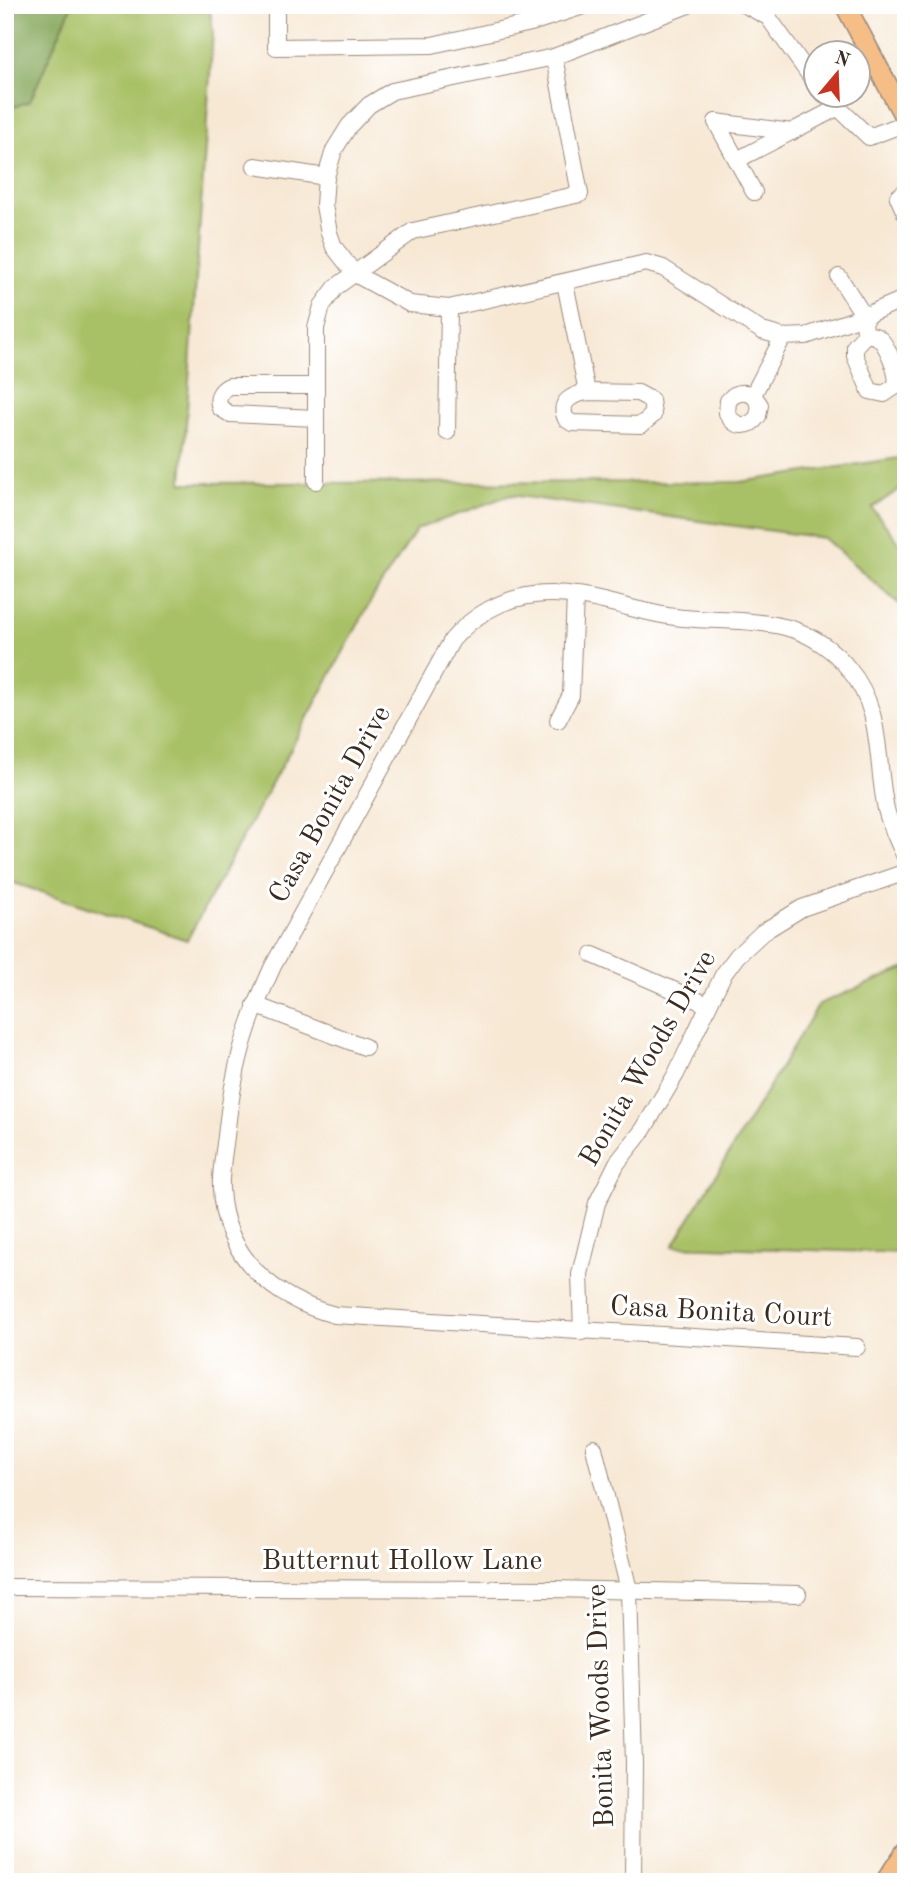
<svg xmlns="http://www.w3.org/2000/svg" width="911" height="1887" viewBox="0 0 911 1887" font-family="'Old Standard TT',serif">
	<rect width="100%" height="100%" fill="#fff"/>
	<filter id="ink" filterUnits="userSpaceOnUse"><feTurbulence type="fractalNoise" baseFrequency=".0143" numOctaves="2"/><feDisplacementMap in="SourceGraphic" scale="14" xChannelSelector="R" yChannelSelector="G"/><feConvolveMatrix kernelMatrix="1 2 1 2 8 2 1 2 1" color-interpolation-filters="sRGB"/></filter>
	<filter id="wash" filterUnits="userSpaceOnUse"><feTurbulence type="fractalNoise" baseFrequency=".00686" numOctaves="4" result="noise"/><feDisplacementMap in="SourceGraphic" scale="28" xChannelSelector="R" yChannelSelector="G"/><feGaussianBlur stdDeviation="1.57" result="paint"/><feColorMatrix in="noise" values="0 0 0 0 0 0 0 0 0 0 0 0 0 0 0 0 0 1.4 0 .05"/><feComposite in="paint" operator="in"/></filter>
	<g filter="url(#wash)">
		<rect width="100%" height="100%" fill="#f7e8d4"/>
		<g fill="#a9c166" stroke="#727642" stroke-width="2">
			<polygon points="72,5 209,5 213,31 182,483 740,482 906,457 906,485 872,508 906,551 906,610 824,538 510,495 417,529 373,597 187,940 5,880 5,110 30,101"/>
			<polygon points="906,968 906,1253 673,1246 819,1004"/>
		</g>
		<polygon fill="#86a75b" stroke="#60683c" stroke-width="2" points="5,5 72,5 30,101 5,110"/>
	</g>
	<g filter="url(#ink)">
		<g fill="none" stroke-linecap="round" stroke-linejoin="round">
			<defs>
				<g id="minor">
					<polyline points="276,5 276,47 432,45 531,23 587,5"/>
					<polyline points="688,5 554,57 392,91 369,105 349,126 334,150 326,177 324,205 329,233 334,247 355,274 410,304 449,308 646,263 663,268 762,331 783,337 806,336 864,316 906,298"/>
					<polyline points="745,5 768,17 816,84"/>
					<polyline points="824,94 869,137 906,123"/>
					<polyline points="716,122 754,192"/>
					<polyline points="716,122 792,132"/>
					<polyline points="737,160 837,108"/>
					<polyline points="255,166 326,177"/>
					<polyline points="906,191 898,197 906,215"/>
					<path d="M839 277 864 316 865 335 855 346V356L870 391 884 394 896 386C899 375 887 342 877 337 872 334 870 335 865 335"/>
					<polyline points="565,283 587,392"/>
					<path d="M316 386H229C220 390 216 398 220 408L230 414 316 418"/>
					<path d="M587 392 638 393 651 400 653 415 641 425 572 423 566 419C558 402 571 395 587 392Z"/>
					<path d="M753 395 760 405 758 416C749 429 734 428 727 413L728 401C735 392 743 391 753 395L783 337"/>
					<polyline points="447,432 449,308"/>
					<polyline points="316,481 316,328 322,306 336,287 413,231 580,194 554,57"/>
					<polyline points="558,720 571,695 575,596"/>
					<polyline points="593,955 708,1005"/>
					<polyline points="255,1005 365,1047"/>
					<polyline points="582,1332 580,1274 597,1203 617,1163 643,1130 676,1074 723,975 737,956 763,932 802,908 906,872"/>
					<path d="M857 1347 335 1315C274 1299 224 1257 221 1189 220 1172 224 1153 226 1136 233 1069 245 1027 273 966L452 640C473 615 502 599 534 595 582 589 629 611 675 617 713 622 755 618 792 629 813 636 834 650 848 668 884 710 875 758 886 809 890 826 899 843 906 859"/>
					<polyline points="594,1448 629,1590 634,1764 633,1882"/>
					<polyline points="5,1587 550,1589 798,1594"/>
				</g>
				<g id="major">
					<polyline points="845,5 906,120"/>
					<polyline points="885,1882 906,1851"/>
				</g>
			</defs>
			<use href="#minor" stroke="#998979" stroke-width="18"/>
			<use href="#major" stroke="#998979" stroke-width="22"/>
			<use href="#minor" stroke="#fff" stroke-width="16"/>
			<use href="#major" stroke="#f6be87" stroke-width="19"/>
		</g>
	</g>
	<g text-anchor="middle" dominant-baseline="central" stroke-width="6" stroke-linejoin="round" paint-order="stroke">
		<g font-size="28" fill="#3b2a1e" stroke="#fff">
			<text transform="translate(331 805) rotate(-61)">Casa Bonita Drive</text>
			<text transform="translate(649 1059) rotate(-60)">Bonita Woods Drive</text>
			<text transform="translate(721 1313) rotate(3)">Casa Bonita Court</text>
			<text x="402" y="1562">Butternut Hollow Lane</text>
			<text transform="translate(602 1706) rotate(-92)">Bonita Woods Drive</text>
		</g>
	</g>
	<rect width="911" height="1887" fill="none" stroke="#fff" stroke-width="28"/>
	<g transform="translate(837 74) rotate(19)"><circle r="33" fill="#ffffff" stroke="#b1aaa5" stroke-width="2"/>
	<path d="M0-5L12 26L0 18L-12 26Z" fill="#c8321e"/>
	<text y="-10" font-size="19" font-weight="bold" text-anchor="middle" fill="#3b2a1e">N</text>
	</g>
</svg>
